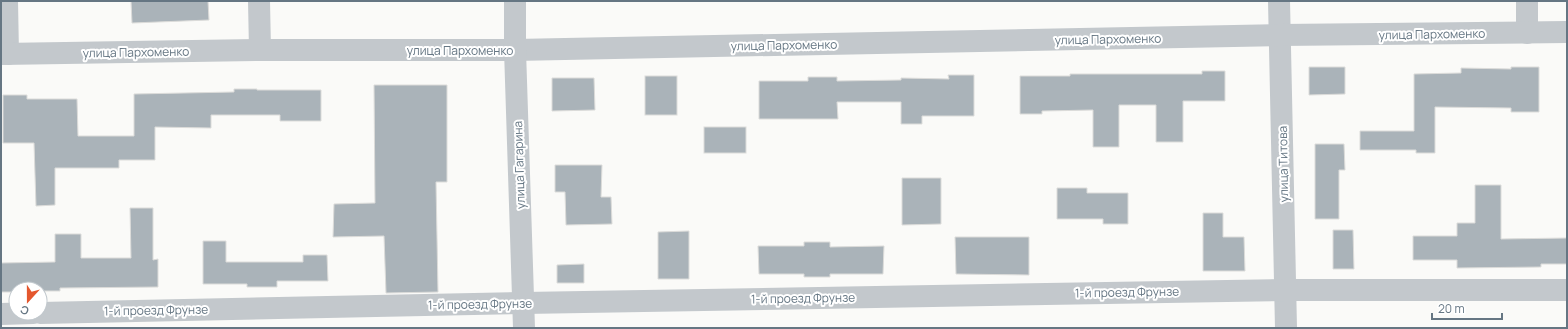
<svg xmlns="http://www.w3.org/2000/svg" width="1568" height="329" viewBox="0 0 1568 329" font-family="Manrope,sans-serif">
	<rect width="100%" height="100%" fill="#fafaf8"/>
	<g fill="#aab3b9" stroke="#dcdcda">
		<polygon points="131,1 208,1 209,20 132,23"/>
		<polygon points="1309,67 1345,67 1345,94 1309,95"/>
		<polygon points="1511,67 1539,67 1539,112 1511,112 1511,108 1435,107 1435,153 1416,153 1416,150 1360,150 1360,131 1414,131 1414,74 1461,73 1461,68 1511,69"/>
		<polygon points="1202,71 1225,71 1225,101 1183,101 1183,142 1156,142 1156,105 1119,105 1119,147 1093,147 1093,110 1042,111 1042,114 1020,114 1020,76 1070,76 1070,74 1202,74"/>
		<polygon points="948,75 974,75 974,116 922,116 922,124 901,124 901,102 837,102 838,119 759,119 759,81 808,81 808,77 837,77 837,81 901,80 901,78 949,79"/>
		<rect x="645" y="76" width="32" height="39"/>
		<polygon points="552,78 594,78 595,110 552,111"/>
		<polygon points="374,85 447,85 447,182 436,182 438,292 386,293 384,236 333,237 334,204 375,203"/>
		<polygon points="234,89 257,89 257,90 321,90 321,121 280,121 280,115 211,115 211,128 155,127 155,160 119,160 119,168 55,168 55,205 36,206 34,143 3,143 3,95 27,95 27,99 77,99 78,136 134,136 134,94 234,92"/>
		<rect x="704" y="127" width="42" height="26"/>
		<polygon points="1315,144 1344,144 1345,170 1339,170 1339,219 1315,219"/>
		<polygon points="555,165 602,165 601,197 611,197 612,224 566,225 565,192 555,192"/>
		<polygon points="902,178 941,178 941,224 902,225"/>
		<polygon points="1475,185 1501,185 1501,239 1567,238 1567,264 1541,264 1541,267 1457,268 1457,260 1413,260 1413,236 1457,236 1457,223 1475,223"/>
		<polygon points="1057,188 1087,188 1087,193 1128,193 1128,224 1103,224 1103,219 1057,219"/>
		<polygon points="130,208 153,208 153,260 158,259 158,287 60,288 60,291 40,291 40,289 16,289 16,292 1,292 1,263 55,262 55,234 81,234 81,258 131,258"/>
		<polygon points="1203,213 1223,213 1223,237 1244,237 1245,271 1203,271"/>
		<polygon points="1333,230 1353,230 1354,269 1333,269"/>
		<polygon points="689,231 689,279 658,279 658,232"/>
		<polygon points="955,237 1029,237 1029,275 956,274"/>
		<polygon points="203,241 226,241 226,262 303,262 303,255 327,255 328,281 277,281 277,287 247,287 247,284 203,284"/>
		<polygon points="804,242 830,242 830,247 884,246 883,274 830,274 830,277 804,277 804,274 759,274 758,246 804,246"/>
		<polygon points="584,264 584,283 557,283 557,265"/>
	</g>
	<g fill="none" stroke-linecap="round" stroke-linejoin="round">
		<g stroke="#c3c8cc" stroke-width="22">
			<polyline points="7,1 8,54"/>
			<polyline points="259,1 260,50"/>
			<polyline points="1279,1 1286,328"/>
			<polyline points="1527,1 1527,33"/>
			<polyline points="1,54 260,50 515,50 1280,35 1567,32"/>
			<polyline points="40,313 524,303 1285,290 1567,290"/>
			<polyline points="1,314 33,313"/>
		</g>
		<polyline stroke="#c3c8cc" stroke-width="22" points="515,1 515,50 524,328"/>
	</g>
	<g text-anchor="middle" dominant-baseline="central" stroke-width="4" stroke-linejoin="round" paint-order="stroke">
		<g font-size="12" fill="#657683" stroke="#fff">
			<text transform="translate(1432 34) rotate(-1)">улица Пархоменко</text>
			<text transform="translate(1108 39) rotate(-1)">улица Пархоменко</text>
			<text transform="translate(784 45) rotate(-1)">улица Пархоменко</text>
			<text x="460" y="50">улица Пархоменко</text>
			<text transform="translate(136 52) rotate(-1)">улица Пархоменко</text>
			<text transform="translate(1283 164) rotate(-91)">улица Титова</text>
			<text transform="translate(519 165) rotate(-92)">улица Гагарина</text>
			<text transform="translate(1127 292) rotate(-1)">1-й проезд Фрунзе</text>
			<text transform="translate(803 298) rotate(-1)">1-й проезд Фрунзе</text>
			<text transform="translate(480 304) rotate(-1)">1-й проезд Фрунзе</text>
			<text transform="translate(156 310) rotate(-1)">1-й проезд Фрунзе</text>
		</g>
	</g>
	<rect width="1568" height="329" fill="none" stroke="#657683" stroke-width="4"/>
	<g transform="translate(28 301) rotate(201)"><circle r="19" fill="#ffffff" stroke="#c1c8cd"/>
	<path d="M0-3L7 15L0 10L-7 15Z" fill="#e4572e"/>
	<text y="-6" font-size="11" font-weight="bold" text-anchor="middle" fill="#657683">С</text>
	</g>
	<path d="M1432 313v6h70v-6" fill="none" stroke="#657683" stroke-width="2"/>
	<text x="1438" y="313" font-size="12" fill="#657683" stroke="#ffffff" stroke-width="3" paint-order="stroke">20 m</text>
</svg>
